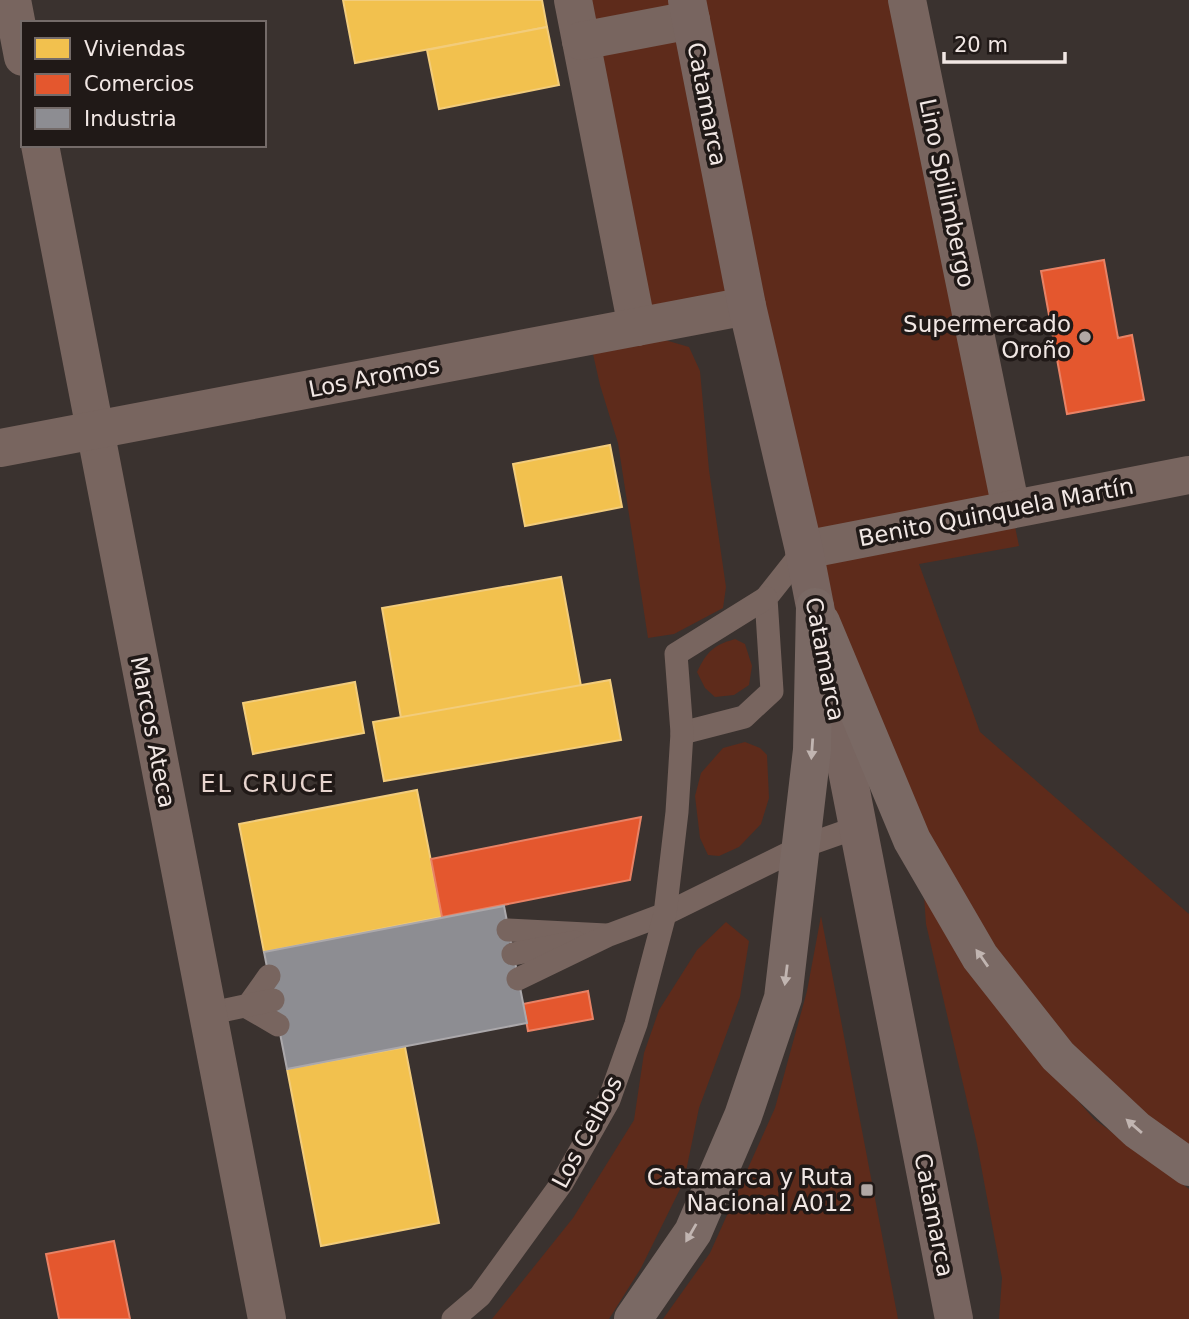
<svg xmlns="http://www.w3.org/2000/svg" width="1189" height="1319" viewBox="0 0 1189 1319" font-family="'DejaVu Sans',sans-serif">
	<rect width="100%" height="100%" fill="#3a322f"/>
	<g fill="#5e2b1b">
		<polygon points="573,0 907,0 1019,546 919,564 980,732 1189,914 1189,1167 1058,1056 871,743 747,306 637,327"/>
		<polygon points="665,340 689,347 700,371 709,470 726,587 723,608 674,634 648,638 618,443 600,385 593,354"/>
		<path d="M735 639 745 644 752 666 749 685 734 695 715 697 705 688 697 672C707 651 714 645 735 639Z"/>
		<polygon points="745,742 760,748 767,755 769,798 761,824 739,847 719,856 708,855 700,838 695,796 701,773 723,748"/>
		<polygon points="924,895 999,1011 1094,1119 1189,1189 1189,1319 999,1319 1002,1278 977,1144 926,924"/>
		<polygon points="821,916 898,1319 663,1319 710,1253 775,1108 807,991"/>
		<polygon points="726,922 749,941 740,997 699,1108 684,1181 641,1268 609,1319 492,1319 573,1218 634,1120 644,1053 659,1010 697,950"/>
	</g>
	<g fill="#f2c14e" stroke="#f2cc7b" stroke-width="2">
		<polygon points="343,0 542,0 547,27 355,63"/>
		<polygon points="547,27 559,85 439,109 427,50"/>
		<polygon points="610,445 622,507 525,526 513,464"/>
		<polygon points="561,577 581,686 401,718 382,608"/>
		<polygon points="610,680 621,740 384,781 373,722"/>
		<polygon points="355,682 364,733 253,754 243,703"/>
		<polygon points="417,790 442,917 264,952 239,824"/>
		<polygon points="405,1047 439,1223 321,1246 287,1069"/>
	</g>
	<g fill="#e4572e" stroke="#e88265" stroke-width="2">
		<polygon points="1104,260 1118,338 1132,335 1144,400 1067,414 1041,271"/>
		<polygon points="641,817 630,880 442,917 431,859"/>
		<polygon points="588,991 593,1019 528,1031 523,1004"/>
		<polygon points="114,1241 130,1319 59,1319 46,1254"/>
	</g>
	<polygon fill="#8d8d92" stroke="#aba8ab" stroke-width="2" points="504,906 527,1023 287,1069 264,952"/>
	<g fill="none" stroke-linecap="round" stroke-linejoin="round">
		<g stroke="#78655f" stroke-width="23">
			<polyline points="682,733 744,717 772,691 766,598 804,550"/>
			<polyline points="508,930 606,935"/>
			<polyline points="513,954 575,942"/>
			<polyline points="518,979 609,935 665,914 801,847 858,827"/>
			<polyline points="247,1007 269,976"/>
			<polyline points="247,1007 278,1025"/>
			<polyline points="207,1014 273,1000"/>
			<polyline points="453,1319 480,1296 562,1183 609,1100 636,1024 665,914 677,812 682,733 676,654 766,598"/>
		</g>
		<g stroke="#78655f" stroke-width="38">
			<polyline points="12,0 23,57"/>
			<polyline points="573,0 637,327"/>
			<polyline points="907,0 1011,509"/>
			<polyline points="581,41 691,20"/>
			<polyline points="40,145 267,1319"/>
			<polyline points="0,448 747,306"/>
			<polyline points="804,550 1189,475"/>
		</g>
		<polyline stroke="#786560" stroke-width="38" points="687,0 747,306 804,550 954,1319"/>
		<g stroke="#7a6964" stroke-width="38">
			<polyline points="821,622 912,840 980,957 1058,1056 1137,1130 1189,1167"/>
			<polyline points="633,1319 693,1232 743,1116 783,998 812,750 815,607"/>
		</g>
	</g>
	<defs><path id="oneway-solid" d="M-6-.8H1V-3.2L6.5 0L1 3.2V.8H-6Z" transform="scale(1.75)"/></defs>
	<g fill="#c1b5b1">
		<use href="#oneway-solid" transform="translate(812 749) rotate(94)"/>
		<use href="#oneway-solid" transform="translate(982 958) rotate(-125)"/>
		<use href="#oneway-solid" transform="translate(786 975) rotate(97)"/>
		<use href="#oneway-solid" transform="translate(1134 1126) rotate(-139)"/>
		<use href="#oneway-solid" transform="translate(691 1233) rotate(120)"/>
	</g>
	<g fill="#b1a8a5" stroke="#201917" stroke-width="2.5">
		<circle cx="1085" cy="337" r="7"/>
		<rect x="860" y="1183" width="14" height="14" rx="3.5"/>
	</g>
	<g text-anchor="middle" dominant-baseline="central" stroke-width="7" stroke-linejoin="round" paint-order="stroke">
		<g font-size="23" fill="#f1e7e4" stroke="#201917">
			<text transform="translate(707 104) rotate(79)">Catamarca</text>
			<text transform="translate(947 193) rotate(78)">Lino Spilimbergo</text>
			<text transform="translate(374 377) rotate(-11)">Los Aromos</text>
			<text transform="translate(996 512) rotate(-11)">Benito Quinquela Martín</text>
			<text transform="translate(825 659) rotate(79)">Catamarca</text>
			<text transform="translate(153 732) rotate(79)">Marcos Ateca</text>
			<text transform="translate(587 1132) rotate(-62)">Los Ceibos</text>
			<text transform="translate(934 1215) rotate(79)">Catamarca</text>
		</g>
		<g font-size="23" fill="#f1e7e4" stroke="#201917" text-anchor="end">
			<text x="1071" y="324">Supermercado<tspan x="1071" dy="26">Oroño</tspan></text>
			<text x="853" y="1177">Catamarca y Ruta<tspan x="853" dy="26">Nacional A012</tspan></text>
		</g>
		<g font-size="24" letter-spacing="2" fill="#e7d4ce" stroke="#201917">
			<text x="268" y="784">EL CRUCE</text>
		</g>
	</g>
	<rect x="21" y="21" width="245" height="126" fill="#201917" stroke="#746b69" stroke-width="2"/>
	<rect x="35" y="38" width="35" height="21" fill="#f2c14e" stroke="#746b69" stroke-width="2"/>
	<text x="84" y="56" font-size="21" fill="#f1e7e4">Viviendas</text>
	<rect x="35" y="74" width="35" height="21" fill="#e4572e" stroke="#746b69" stroke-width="2"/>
	<text x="84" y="91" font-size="21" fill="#f1e7e4">Comercios</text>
	<rect x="35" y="108" width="35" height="21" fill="#8d8d92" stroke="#746b69" stroke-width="2"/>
	<text x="84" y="126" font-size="21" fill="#f1e7e4">Industria</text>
	<path d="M944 52v10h121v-10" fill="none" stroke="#f1e7e4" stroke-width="3.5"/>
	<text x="954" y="52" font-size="21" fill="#f1e7e4" stroke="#201917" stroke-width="5" paint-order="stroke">20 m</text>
</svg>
